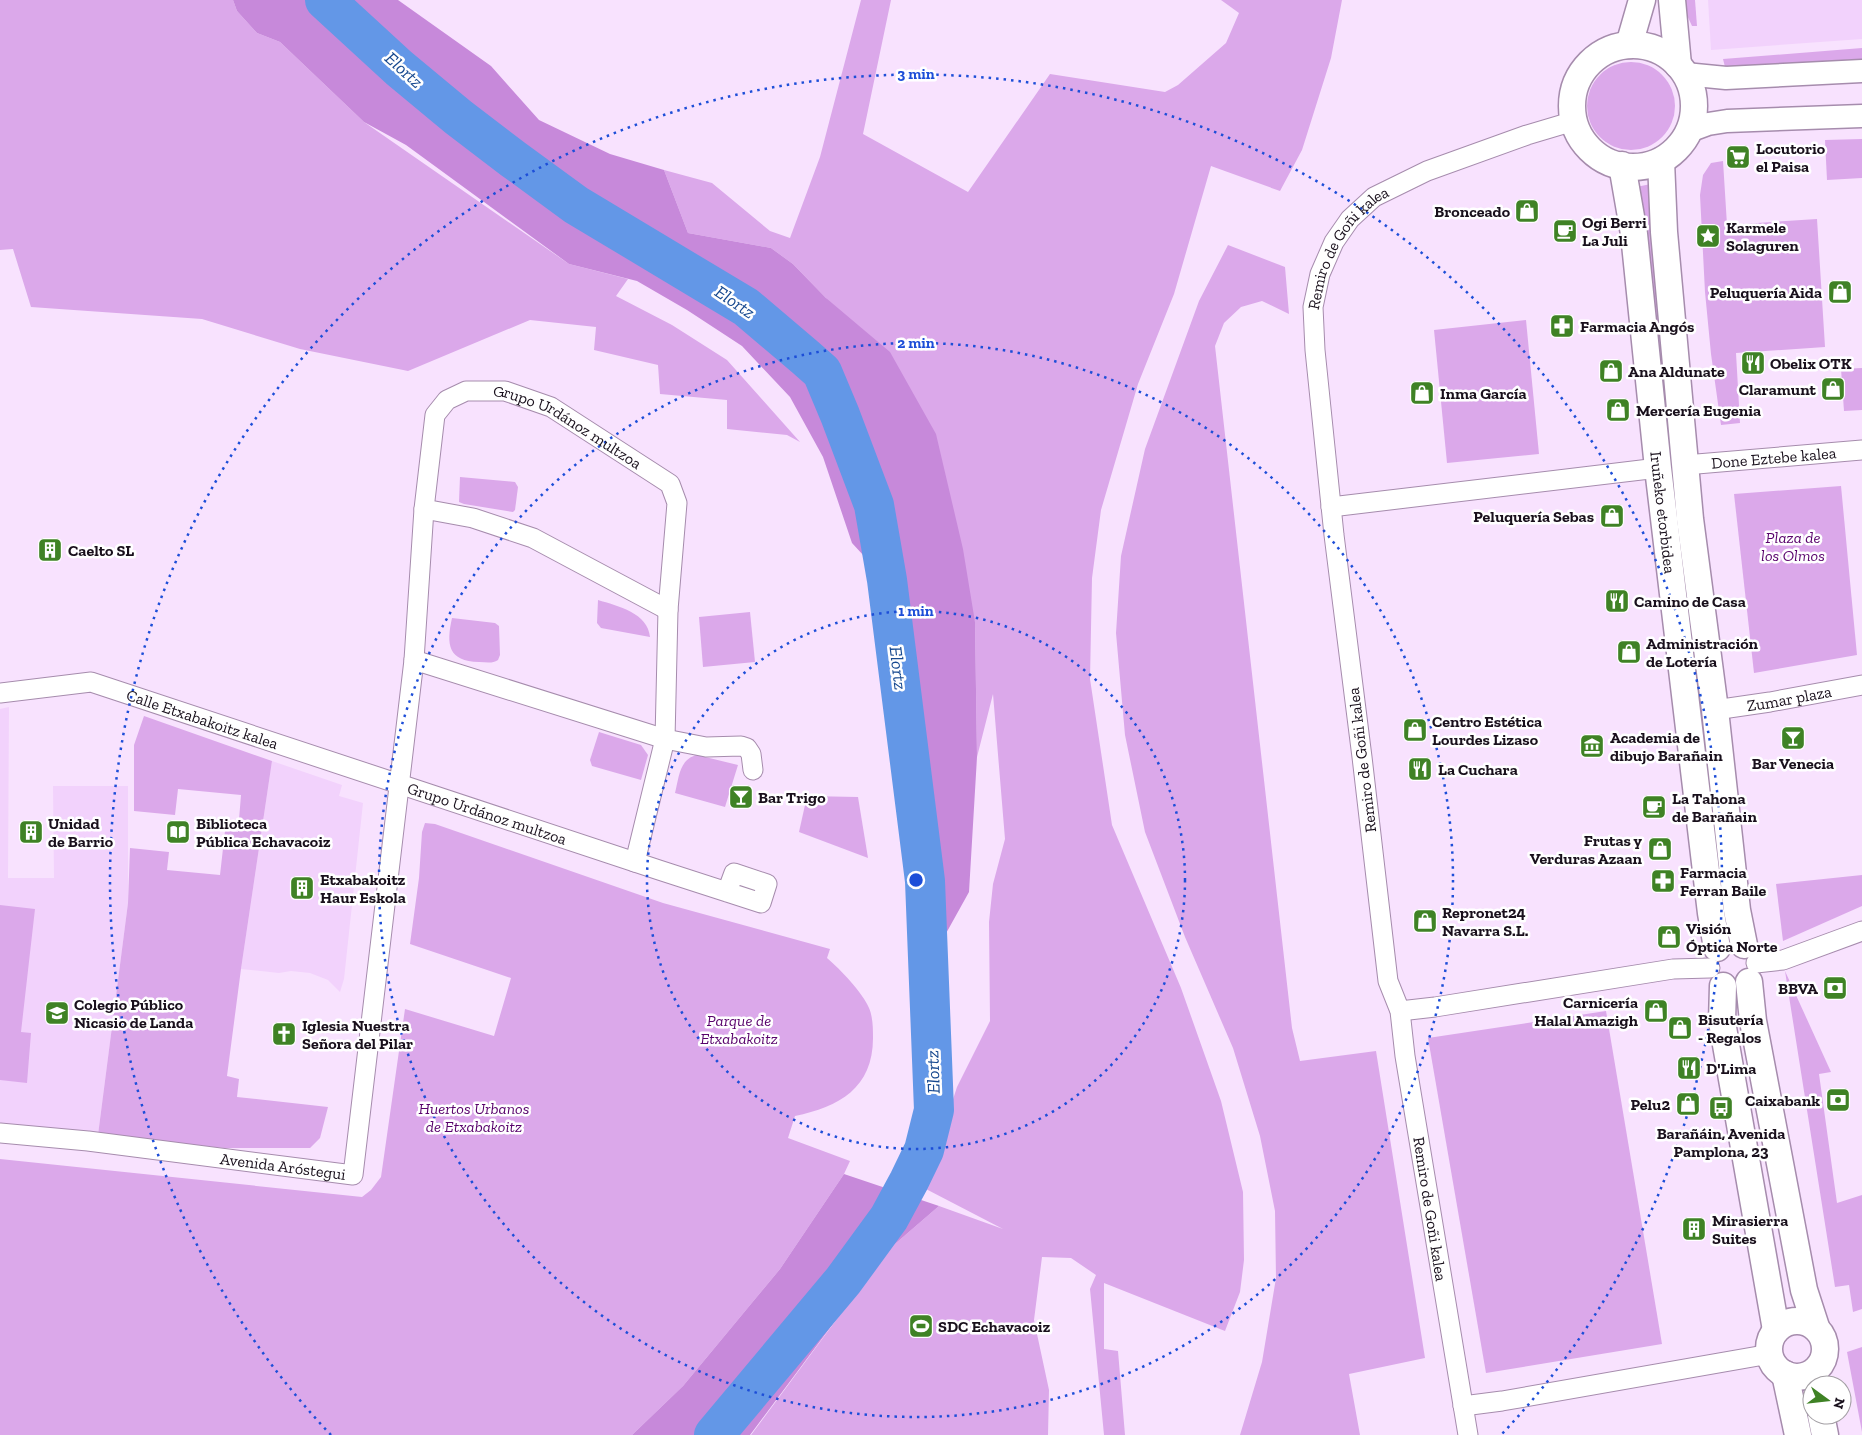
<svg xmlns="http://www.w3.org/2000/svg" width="1862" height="1435" viewBox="0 0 1862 1435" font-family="'Zilla Slab',serif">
	<rect width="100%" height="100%" fill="#f8e2fe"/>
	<g fill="#f2d2fc">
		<polygon points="1708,0 1862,0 1862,39 1711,50"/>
		<polygon points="9,707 8,878 54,878 53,786 128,786 128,903 98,1135 0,1123 0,709"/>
		<polygon points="272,761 342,785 339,796 363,803 344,979 340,992 328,980 310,973 291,971 279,973 241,969"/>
	</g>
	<g fill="#dba8ea">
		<polygon points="0,0 233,0 237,11 257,33 280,42 364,122 569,264 628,279 616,296 672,325 727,360 800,442 787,435 727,429 727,400 660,394 658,365 594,350 596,327 530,320 408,371 300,349 202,319 31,307 13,249 0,250"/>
		<polygon points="861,0 891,0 863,134 968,192 1050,74 1165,92 1178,85 1226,43 1239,13 1221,0 1342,0 1331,58 1302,150 1280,191 1211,166 1174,294 1138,384 1101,510 1092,578 1090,679 1112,825 1181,988 1221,1101 1243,1192 1244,1260 1240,1292 1225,1331 1104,1283 1104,1349 1118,1351 1125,1435 1104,1435 1090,1289 1096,1275 1071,1258 1042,1257 1034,1320 1049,1390 1048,1435 751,1435 888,1250 939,1206 1003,1229 924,1188 957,1087 990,1021 989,922 993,884 1005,839 993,694 977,757 975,622 826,298 793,264 771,248 688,233 664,170 712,183 770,231 790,238 820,157"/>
		<polygon points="1680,0 1695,0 1697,26 1692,26"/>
		<polygon points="1862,48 1862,59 1725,67 1723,59"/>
		<circle cx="1631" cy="106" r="44"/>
		<polygon points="1862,139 1862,178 1827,180 1825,140"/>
		<polygon points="1723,161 1727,225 1817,219 1825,347 1736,353 1740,423 1721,425 1711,354 1705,292 1700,195 1703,175 1711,163"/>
		<polygon points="1651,184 1669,400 1662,401 1648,241 1645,216 1636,187"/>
		<polygon points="1228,245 1285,267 1289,314 1262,301 1241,307 1224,323 1215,346 1292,1028 1300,1061 1376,1051 1425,1358 1349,1374 1360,1435 1240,1435 1262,1362 1276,1278 1275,1211 1260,1136 1233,1048 1185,937 1145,832 1125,735 1116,633 1121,556 1145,449 1199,301"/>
		<polygon points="1526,320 1539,454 1447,463 1434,330"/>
		<polygon points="1862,368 1862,410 1844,411 1841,369"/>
		<polygon points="460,477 515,482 518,487 515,510 513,512 464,504 459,502"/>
		<polygon points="1841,486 1857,655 1754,673 1734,494"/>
		<path d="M598 600C618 606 648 613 650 637L601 628 597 623Z"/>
		<polygon points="750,612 755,662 703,667 699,617"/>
		<path d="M452 618 495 623 499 626 500 655 498 660C492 664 486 662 479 662 448 661 446 645 452 618Z"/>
		<polygon points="144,716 272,761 241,969 227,1076 239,1079 237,1097 328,1107 320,1138 310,1148 224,1148 98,1135 128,903 130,848 169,852 167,870 220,875 225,831 238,832 241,795 178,789 175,815 134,811 134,745"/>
		<polygon points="599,732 641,745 648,755 641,780 592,766 590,760"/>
		<path d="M697 755 738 765 725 807 675 793C679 778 679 759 697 755Z"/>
		<polygon points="807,796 858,797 868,858 799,832"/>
		<path d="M425 823 435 824 663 903 830 949 827 958C840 969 863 993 869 1008 873 1017 873 1029 873 1038 873 1088 839 1107 795 1116L788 1138 850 1161 844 1174 780 1269 683 1386 632 1435H0V1159L362 1197 371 1190 381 1177 405 1009 494 1036 511 978 410 944 419 878 422 832Z"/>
		<polygon points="1862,875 1862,906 1783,941 1776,884"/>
		<polygon points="0,905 35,909 21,1032 31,1033 27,1083 0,1080"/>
		<polygon points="1785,971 1831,1072 1819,1074 1837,1203 1862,1195 1862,1309 1853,1312 1849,1285 1835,1287"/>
		<polygon points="1606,1011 1662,1344 1486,1373 1428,1038"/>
		<polygon points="1862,1347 1862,1432 1847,1352"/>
	</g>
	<g fill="#c789da">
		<polygon points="233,0 398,0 491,66 539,120 610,154 664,170 688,233 771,248 793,264 826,298 890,352 936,434 963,549 975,622 977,757 969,892 929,964 925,881 887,581 852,543 823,457 790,397 742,346 687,310 637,281 569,264 406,145 364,122 280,42 257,33 237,11"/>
		<polygon points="844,1174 939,1206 888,1250 750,1435 632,1435 683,1386 780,1269"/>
	</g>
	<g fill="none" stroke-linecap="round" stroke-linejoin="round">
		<polyline stroke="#6397e7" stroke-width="40" points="325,0 399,68 458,117 513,159 576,205 746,307 805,357 822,372 840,415 874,505 887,580 925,881 934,1110 924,1150 909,1181 889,1218 843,1281 714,1435"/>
		<defs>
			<g id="minor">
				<path id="s1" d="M1685 465 1862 450"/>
				<polyline points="1331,507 1658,468"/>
				<polyline points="424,509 473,518 533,538 668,610"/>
				<polyline points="414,660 665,739 706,747 741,746 747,748 751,754 753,770"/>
				<path id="s2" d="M0 693 91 682 659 870 761 903 767 884 734 873 727 892"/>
				<path id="s3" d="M1715 710 1770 702 1862 685"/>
				<polyline points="1756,963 1783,960 1862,931"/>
				<polyline points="1400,1011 1435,1007 1673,969 1710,968"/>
				<path id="s4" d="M0 1133 88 1141 353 1175 414 660 424 509 435 415 447 400 466 391H505L551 407 670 484 677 503 668 610 665 739 635 862"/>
				<polyline points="1463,1406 1502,1401 1770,1354"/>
				<path id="s5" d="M1468 1435 1405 1056 1400 1011 1388 981 1362 757 1334 535 1315 350 1313 307 1320 274 1334 242 1350 219 1374 197 1427 171 1527 135 1574 121"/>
			</g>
			<g id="tertiary">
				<polyline points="1685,74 1726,78 1862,71"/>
				<polyline points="1689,131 1708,124 1727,121 1862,116"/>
			</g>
			<g id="secondary">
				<polyline points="1672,0 1678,65"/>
				<polyline points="1629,45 1642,0"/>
				<circle cx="1633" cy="106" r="61"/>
				<polyline points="1661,161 1664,232 1690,519 1715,710 1737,910 1744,945"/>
				<path id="s6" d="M1622 165 1634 234 1658 468 1711 913 1717 948"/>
				<polyline points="1749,982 1753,1021 1804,1290 1816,1327"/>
				<polyline points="1723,986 1722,1022 1776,1330"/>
				<circle cx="1797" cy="1349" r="28"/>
				<polyline points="1785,1374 1798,1435"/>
				<polyline points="1821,1415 1825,1435"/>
			</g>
		</defs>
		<use href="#minor" stroke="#a68cad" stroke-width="21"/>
		<use href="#tertiary" stroke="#a68cad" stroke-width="25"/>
		<use href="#secondary" stroke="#a68cad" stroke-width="29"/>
		<use href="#minor" stroke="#fff" stroke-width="19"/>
		<use href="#tertiary" stroke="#fff" stroke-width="22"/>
		<use href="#secondary" stroke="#fff" stroke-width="26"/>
	</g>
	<g fill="none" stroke="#1d4ed8" stroke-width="2.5" stroke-dasharray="2.5 5">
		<circle cx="916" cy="880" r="269"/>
		<circle cx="916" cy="880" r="537"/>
		<path d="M331 1435A806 806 0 1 1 1501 1435"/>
	</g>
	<defs>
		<symbol id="supermarket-square" viewBox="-11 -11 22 22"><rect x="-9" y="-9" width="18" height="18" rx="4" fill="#3f8225" stroke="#fff"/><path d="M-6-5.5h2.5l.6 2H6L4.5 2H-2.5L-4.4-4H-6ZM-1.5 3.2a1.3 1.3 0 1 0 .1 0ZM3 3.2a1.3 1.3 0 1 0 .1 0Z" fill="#fff"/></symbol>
		<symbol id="shop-square" viewBox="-11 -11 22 22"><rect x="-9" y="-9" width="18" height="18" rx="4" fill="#3f8225" stroke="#fff"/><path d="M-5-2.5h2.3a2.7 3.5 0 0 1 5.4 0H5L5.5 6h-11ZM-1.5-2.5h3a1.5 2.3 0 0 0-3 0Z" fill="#fff"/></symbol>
		<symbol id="cafe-square" viewBox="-11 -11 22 22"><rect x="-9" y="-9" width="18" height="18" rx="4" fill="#3f8225" stroke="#fff"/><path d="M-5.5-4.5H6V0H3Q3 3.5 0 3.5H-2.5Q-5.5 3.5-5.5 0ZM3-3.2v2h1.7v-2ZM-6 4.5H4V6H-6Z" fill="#fff"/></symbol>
		<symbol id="sight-square" viewBox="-11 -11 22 22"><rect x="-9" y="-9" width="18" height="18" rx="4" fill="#3f8225" stroke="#fff"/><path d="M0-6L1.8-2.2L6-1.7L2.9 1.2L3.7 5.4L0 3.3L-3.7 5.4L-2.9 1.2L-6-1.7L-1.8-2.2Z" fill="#fff"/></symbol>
		<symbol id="pharmacy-square" viewBox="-11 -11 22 22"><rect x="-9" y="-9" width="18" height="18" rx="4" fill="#3f8225" stroke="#fff"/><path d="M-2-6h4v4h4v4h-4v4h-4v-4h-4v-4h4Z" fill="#fff"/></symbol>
		<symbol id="restaurant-square" viewBox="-11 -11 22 22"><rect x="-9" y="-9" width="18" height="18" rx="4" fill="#3f8225" stroke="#fff"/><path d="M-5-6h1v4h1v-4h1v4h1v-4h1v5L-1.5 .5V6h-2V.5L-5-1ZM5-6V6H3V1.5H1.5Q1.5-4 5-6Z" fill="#fff"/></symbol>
		<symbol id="building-square" viewBox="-11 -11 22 22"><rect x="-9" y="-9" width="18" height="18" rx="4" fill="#3f8225" stroke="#fff"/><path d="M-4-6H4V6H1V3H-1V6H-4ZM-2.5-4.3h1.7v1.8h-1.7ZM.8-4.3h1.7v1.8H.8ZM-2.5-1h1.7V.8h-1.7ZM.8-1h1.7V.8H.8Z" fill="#fff"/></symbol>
		<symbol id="bar-square" viewBox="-11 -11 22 22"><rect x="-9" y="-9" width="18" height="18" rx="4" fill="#3f8225" stroke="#fff"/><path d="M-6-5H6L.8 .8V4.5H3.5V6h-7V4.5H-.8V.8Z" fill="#fff"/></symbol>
		<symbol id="museum-square" viewBox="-11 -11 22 22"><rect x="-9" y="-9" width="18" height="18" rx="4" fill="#3f8225" stroke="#fff"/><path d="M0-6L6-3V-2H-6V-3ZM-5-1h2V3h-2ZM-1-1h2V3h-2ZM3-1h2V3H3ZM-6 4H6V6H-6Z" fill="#fff"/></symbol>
		<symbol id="library-square" viewBox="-11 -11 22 22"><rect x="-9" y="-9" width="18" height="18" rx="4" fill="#3f8225" stroke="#fff"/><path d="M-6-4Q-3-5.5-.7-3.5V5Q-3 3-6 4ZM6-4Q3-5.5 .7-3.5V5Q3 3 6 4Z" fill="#fff"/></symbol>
		<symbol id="bank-square" viewBox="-11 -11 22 22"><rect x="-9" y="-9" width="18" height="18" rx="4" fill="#3f8225" stroke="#fff"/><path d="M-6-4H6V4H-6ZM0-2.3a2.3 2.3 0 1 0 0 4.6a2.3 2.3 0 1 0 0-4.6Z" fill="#fff"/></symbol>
		<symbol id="school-square" viewBox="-11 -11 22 22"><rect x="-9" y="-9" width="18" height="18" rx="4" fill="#3f8225" stroke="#fff"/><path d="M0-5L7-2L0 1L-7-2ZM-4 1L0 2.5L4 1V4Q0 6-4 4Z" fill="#fff"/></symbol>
		<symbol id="church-square" viewBox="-11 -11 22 22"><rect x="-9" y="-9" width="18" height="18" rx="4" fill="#3f8225" stroke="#fff"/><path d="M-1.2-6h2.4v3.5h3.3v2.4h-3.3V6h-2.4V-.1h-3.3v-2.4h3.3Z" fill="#fff"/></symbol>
		<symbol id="bus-square" viewBox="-11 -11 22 22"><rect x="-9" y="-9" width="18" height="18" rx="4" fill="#3f8225" stroke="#fff"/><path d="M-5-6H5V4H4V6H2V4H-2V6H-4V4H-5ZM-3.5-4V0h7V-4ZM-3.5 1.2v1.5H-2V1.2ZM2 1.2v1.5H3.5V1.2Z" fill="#fff"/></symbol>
		<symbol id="stadium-square" viewBox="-11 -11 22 22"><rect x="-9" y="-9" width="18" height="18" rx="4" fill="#3f8225" stroke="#fff"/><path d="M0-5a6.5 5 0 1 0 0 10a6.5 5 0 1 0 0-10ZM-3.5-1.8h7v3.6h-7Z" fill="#fff"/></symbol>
	</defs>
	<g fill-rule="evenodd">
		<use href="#supermarket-square" x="1724" y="143" width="28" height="28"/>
		<use href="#shop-square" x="1513" y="197" width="28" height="28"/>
		<use href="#cafe-square" x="1551" y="217" width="28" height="28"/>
		<use href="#sight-square" x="1694" y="222" width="28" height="28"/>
		<use href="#shop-square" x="1826" y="278" width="28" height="28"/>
		<use href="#pharmacy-square" x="1548" y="312" width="28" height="28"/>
		<use href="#restaurant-square" x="1739" y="349" width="28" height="28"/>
		<use href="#shop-square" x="1597" y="357" width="28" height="28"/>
		<use href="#shop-square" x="1819" y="375" width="28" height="28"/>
		<use href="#shop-square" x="1408" y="379" width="28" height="28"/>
		<use href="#shop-square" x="1604" y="396" width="28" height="28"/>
		<use href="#shop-square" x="1598" y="502" width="28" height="28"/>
		<use href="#building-square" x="36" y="536" width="28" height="28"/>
		<use href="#restaurant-square" x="1603" y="587" width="28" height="28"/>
		<use href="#shop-square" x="1615" y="638" width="28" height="28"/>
		<use href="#shop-square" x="1401" y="716" width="28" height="28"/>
		<use href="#bar-square" x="1779" y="724" width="28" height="28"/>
		<use href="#museum-square" x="1578" y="732" width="28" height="28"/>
		<use href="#restaurant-square" x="1406" y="755" width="28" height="28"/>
		<use href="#bar-square" x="727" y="783" width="28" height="28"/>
		<use href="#cafe-square" x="1640" y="793" width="28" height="28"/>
		<use href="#building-square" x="17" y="818" width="28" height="28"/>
		<use href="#library-square" x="164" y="818" width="28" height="28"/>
		<use href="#shop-square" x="1646" y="835" width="28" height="28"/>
		<use href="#pharmacy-square" x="1649" y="867" width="28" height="28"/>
		<use href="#building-square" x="288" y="874" width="28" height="28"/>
		<use href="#shop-square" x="1411" y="907" width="28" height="28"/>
		<use href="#shop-square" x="1655" y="923" width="28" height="28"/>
		<use href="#bank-square" x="1821" y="974" width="28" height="28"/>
		<use href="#shop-square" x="1642" y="997" width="28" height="28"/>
		<use href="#school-square" x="43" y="999" width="28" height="28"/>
		<use href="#shop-square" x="1666" y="1014" width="28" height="28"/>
		<use href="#church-square" x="270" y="1020" width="28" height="28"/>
		<use href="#restaurant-square" x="1675" y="1054" width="28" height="28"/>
		<use href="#bank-square" x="1824" y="1086" width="28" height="28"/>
		<use href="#shop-square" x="1674" y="1090" width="28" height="28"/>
		<use href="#bus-square" x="1707" y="1094" width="28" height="28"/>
		<use href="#building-square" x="1680" y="1215" width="28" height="28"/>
		<use href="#stadium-square" x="907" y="1312" width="28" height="28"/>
	</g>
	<g text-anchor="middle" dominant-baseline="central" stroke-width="5" stroke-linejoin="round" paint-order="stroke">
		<g font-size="16" font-weight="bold" fill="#19101c" stroke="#fff" text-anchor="start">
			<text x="1756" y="148">Locutorio<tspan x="1756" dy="18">el Paisa</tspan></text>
			<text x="1510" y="211" text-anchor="end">Bronceado</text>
			<text x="1582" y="222">Ogi Berri<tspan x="1582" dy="18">La Juli</tspan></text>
			<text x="1726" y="227">Karmele<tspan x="1726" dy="18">Solaguren</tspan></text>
			<text x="1822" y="292" text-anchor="end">Peluquería Aida</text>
			<text x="1580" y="326">Farmacia Angós</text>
			<text x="1770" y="363">Obelix OTK</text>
			<text x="1628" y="371">Ana Aldunate</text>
			<text x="1816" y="389" text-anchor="end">Claramunt</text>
			<text x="1440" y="393">Inma García</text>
			<text x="1636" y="410">Mercería Eugenia</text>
			<text x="1594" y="516" text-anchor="end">Peluquería Sebas</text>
			<text x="68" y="550">Caelto SL</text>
			<text x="1634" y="601">Camino de Casa</text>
			<text x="1646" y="643">Administración<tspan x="1646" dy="18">de Lotería</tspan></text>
			<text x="1432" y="721">Centro Estética<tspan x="1432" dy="18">Lourdes Lizaso</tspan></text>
			<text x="1610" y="737">Academia de<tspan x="1610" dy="18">dibujo Barañain</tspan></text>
			<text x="1793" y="763" text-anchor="middle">Bar Venecia</text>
			<text x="1438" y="769">La Cuchara</text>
			<text x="758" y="797">Bar Trigo</text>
			<text x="1672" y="798">La Tahona<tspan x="1672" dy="18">de Barañain</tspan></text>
			<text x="48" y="823">Unidad<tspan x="48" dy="18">de Barrio</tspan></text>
			<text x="196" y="823">Biblioteca<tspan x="196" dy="18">Pública Echavacoiz</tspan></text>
			<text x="1642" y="840" text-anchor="end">Frutas y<tspan x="1642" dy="18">Verduras Azaan</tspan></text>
			<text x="1680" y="872">Farmacia<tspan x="1680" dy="18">Ferran Baile</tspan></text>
			<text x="320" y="879">Etxabakoitz<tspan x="320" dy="18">Haur Eskola</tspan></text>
			<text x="1442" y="912">Repronet24<tspan x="1442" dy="18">Navarra S.L.</tspan></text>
			<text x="1686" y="928">Visión<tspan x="1686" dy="18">Óptica Norte</tspan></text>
			<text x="1818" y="988" text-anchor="end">BBVA</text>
			<text x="1638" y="1002" text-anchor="end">Carnicería<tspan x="1638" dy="18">Halal Amazigh</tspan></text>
			<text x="74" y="1004">Colegio Público<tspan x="74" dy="18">Nicasio de Landa</tspan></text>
			<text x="1698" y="1019">Bisutería<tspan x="1698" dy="18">- Regalos</tspan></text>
			<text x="302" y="1025">Iglesia Nuestra<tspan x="302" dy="18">Señora del Pilar</tspan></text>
			<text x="1706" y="1068">D'Lima</text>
			<text x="1820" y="1100" text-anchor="end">Caixabank</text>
			<text x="1670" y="1104" text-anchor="end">Pelu2</text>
			<text x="1721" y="1133" text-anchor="middle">Barañáin, Avenida<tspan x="1721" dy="18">Pamplona, 23</tspan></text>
			<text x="1712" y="1220">Mirasierra<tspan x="1712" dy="18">Suites</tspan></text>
			<text x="938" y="1326">SDC Echavacoiz</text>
		</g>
		<g font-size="16" fill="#19101c" stroke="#fff">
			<text stroke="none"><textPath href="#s5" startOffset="1211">Remiro de Goñi kalea</textPath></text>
			<text stroke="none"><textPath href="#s4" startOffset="1271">Grupo Urdánoz multzoa</textPath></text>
			<text stroke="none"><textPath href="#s1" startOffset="89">Done Eztebe kalea</textPath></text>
			<text stroke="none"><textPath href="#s6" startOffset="350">Iruñeko etorbidea</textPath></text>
			<text stroke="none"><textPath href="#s3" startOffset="75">Zumar plaza</textPath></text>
			<text stroke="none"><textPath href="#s2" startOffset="209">Calle Etxabakoitz kalea</textPath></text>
			<text transform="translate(1362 760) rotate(-97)">Remiro de Goñi kalea</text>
			<text stroke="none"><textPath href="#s2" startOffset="509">Grupo Urdánoz multzoa</textPath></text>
			<text stroke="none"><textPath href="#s4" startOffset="285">Avenida Aróstegui</textPath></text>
			<text transform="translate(1430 1209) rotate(81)">Remiro de Goñi kalea</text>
		</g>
		<g font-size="16" font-style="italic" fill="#58026b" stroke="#fff">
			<text x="1793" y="537">Plaza de<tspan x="1793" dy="18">los Olmos</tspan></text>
			<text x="739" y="1020">Parque de<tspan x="739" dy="18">Etxabakoitz</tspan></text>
			<text x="474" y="1108">Huertos Urbanos<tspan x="474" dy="18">de Etxabakoitz</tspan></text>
		</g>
		<g font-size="18" font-style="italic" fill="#174990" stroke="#fff">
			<text transform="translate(404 70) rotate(42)">Elortz</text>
			<text transform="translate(735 302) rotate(34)">Elortz</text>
			<text transform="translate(898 668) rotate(83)">Elortz</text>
			<text transform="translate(933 1072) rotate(-92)">Elortz</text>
		</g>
	</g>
	<circle cx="916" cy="880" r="8" fill="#1d4ed8" stroke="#fff" stroke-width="2.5"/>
	<g font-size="15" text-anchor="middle" font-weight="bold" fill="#1d4ed8" stroke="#fff" stroke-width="5" stroke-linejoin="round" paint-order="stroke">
		<text x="916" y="79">3 min</text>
		<text x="916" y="348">2 min</text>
		<text x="916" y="616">1 min</text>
	</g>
	<g transform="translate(1827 1400) rotate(105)"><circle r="24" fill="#ffffff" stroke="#a39fa4"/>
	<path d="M0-4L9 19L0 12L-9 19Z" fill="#3f8225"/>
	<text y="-8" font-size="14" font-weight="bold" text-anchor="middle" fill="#19101c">N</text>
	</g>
</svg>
